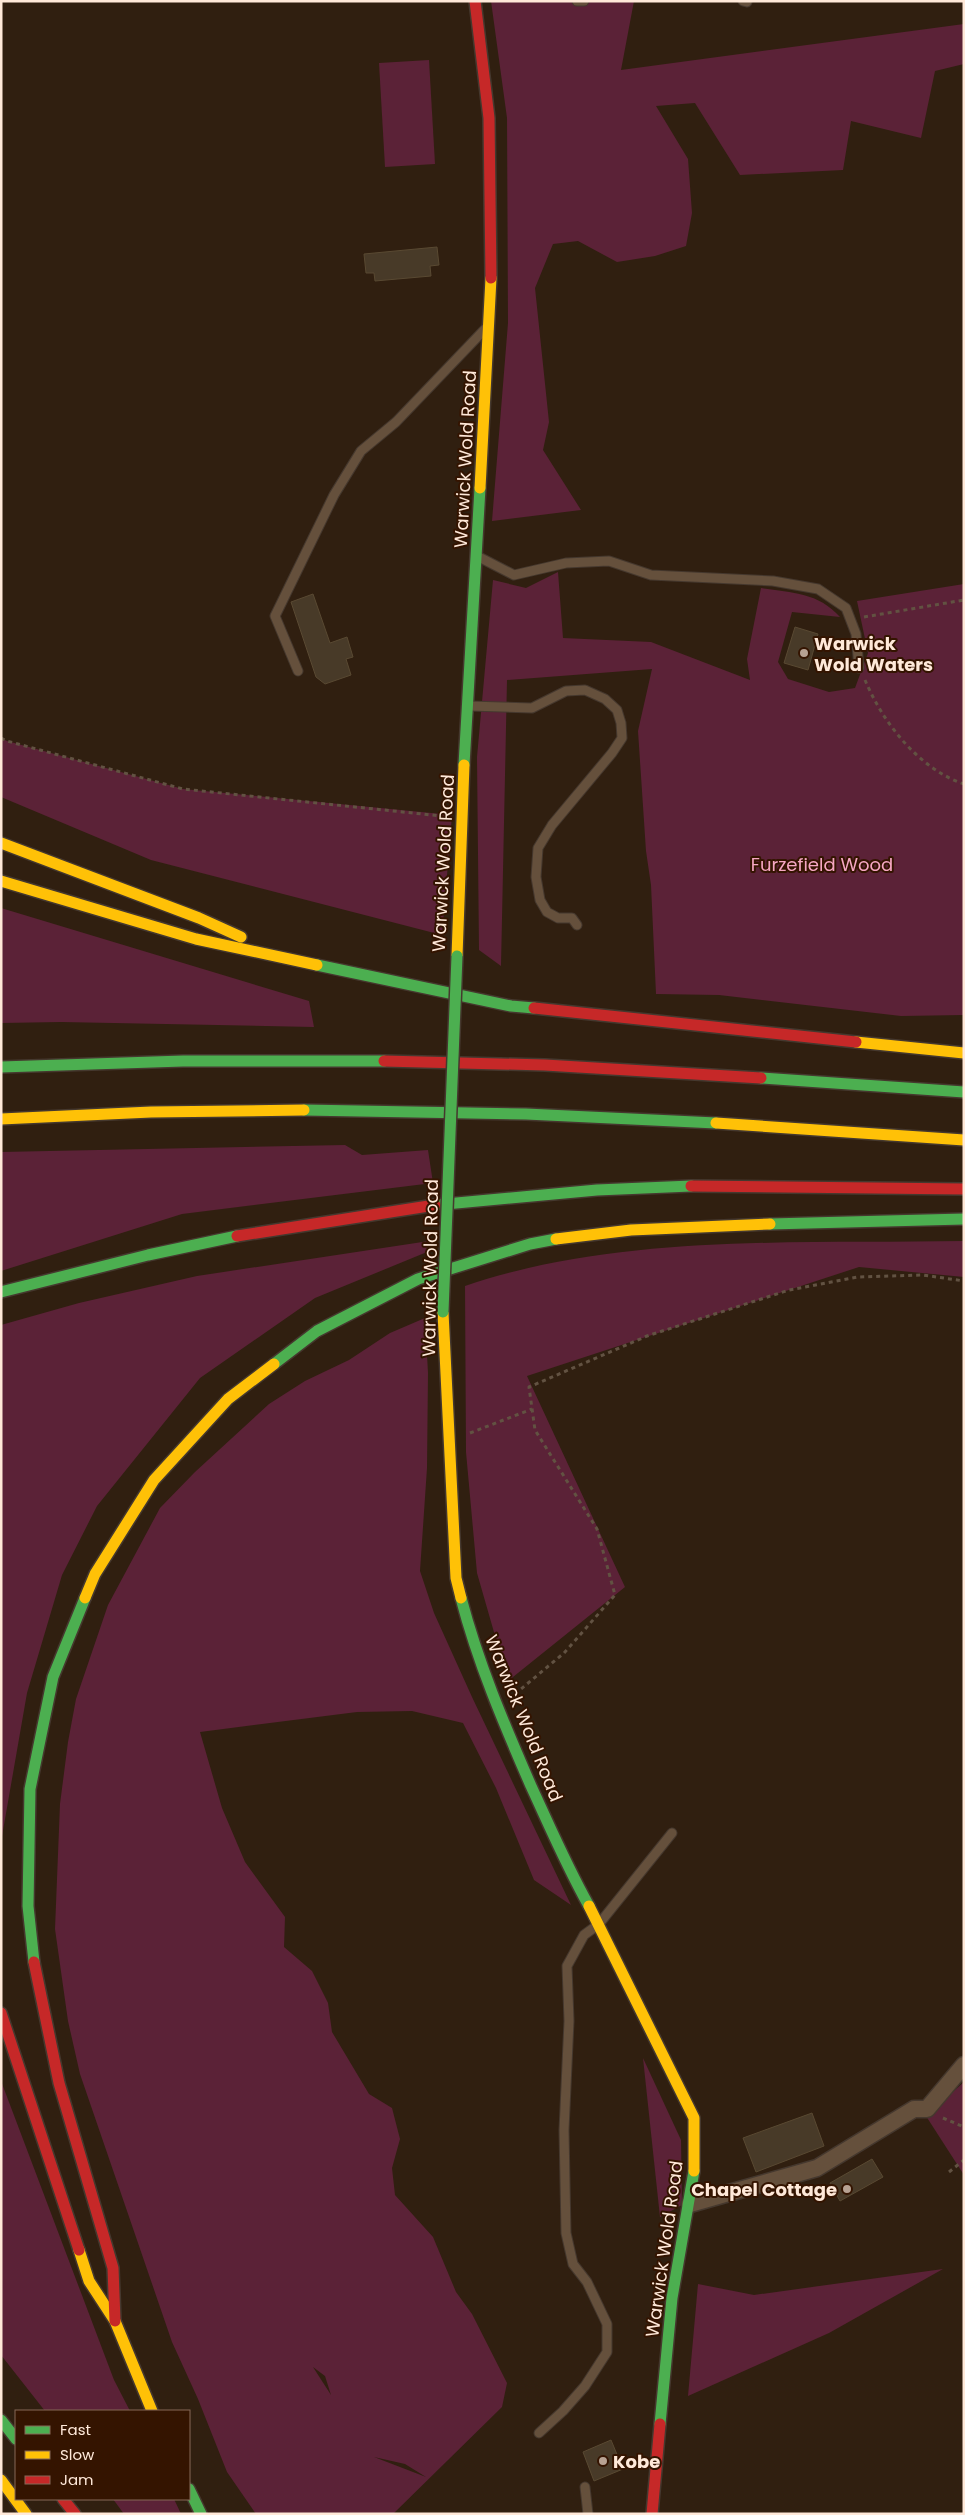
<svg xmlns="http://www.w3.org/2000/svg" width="965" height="2515" viewBox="0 0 965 2515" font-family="Poppins,sans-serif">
	<rect width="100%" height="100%" fill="#301f10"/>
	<g fill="#5b2237" fill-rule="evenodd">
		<polygon points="491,1 634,1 621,70 964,24 964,64 935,71 921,138 851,121 843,170 740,175 695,103 656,106 688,159 692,213 686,246 655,256 617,262 578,241 553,244 535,288 549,422 543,450 581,510 492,521 508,323 507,118"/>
		<polygon points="429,60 435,164 385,167 379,63"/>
		<path d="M558 572 563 638 651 642 750 680 747 659 761 588C792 593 818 592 840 617L792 612 778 662 788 679 829 692 855 688 868 653 857 601 964 584V1015L901 1016 719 995 656 994 651 885 646 851 638 731 652 669 507 680 501 966 479 950 477 757 493 580 526 588Z"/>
		<polygon points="1,738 7,741 183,789 452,815 442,935 151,860 1,797"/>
		<polygon points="1,908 309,1001 314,1027 61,1022 1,1023"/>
		<polygon points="345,1145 362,1155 428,1150 433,1183 182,1214 1,1271 1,1152"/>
		<polygon points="429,1241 427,1252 315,1298 200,1378 97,1506 62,1575 27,1693 1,1842 1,1325 79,1303 197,1276"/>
		<path d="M964 1241V1277L859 1267 527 1376 625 1587 508 1681 477 1573 466 1452 465 1286C621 1233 801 1244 964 1241Z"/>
		<path d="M425 1318 428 1373 427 1468 420 1571 434 1613 472 1697 571 1905 534 1880 496 1788 463 1723 412 1711 357 1712 200 1732 222 1808 245 1862 285 1917 284 1947 312 1971 328 2003 332 2032 369 2094 392 2108 400 2139 392 2168 395 2195 433 2237 456 2292 472 2314 507 2383 502 2407 393 2514H256L227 2472 198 2399 172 2342 80 2074 68 2021 55 1929 60 1804 68 1742 76 1699 108 1605 160 1508 195 1472 269 1404 305 1381 349 1360 390 1333ZM313 2367 325 2376 331 2395ZM374 2457 405 2464 426 2477Z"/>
		<polygon points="643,2058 681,2140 682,2205 660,2217"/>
		<polygon points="1,2081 114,2380 130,2411 45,2411 1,2355"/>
		<polygon points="964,2082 964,2175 926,2116"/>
		<polygon points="943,2269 829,2333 688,2396 698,2284 754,2295"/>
		<polygon points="113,2499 174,2499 181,2514 124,2514"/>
	</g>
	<g fill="#483a28" stroke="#594932">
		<polygon points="437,247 439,265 430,266 431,276 375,281 374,273 366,273 364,254"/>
		<polygon points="313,594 330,643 347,637 353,657 346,659 351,675 325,684 316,677 291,602"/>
		<polygon points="795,627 818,634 808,670 784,663"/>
		<polygon points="812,2113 824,2146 756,2172 743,2138"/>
		<polygon points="872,2159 883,2177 840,2201 830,2183"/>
		<polygon points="611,2440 623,2469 594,2481 583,2452"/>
	</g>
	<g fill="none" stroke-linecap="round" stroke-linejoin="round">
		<defs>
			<g id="lane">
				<polyline points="577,1 584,1"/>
				<polyline points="743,1 747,2"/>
				<polyline points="477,556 514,575 566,563 609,561 651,575 773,581 818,589 846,608 856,634 859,668"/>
				<polyline points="298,671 275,616 334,495 361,451 396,422 486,328"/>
				<polyline points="469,706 532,708 566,691 585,690 605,699 617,710 621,723 622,738 612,753 552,825 538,848 536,877 540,900 547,912 558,918 572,918 577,925"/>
				<polyline points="539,2433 563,2411 585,2386 607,2352 607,2324 587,2282 573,2264 566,2233 564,2130 569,2021 567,1966 584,1935 599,1924 672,1833"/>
				<polyline points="585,2487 588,2514"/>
			</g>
			<polyline id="street" points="690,2204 817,2168 914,2109 927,2109 964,2065"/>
			<g id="fast">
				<polyline points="464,765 480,488"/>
				<polyline points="317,965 511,1006 534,1008"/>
				<polyline points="1,1067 183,1061 384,1061"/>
				<polyline points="761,1078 964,1092"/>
				<polyline points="304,1110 526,1114 716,1123"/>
				<polyline points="435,1205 597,1190 691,1186"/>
				<polyline points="770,1224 964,1219"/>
				<polyline points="1,1292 148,1255 237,1236"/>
				<polyline points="274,1364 317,1331 418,1279 530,1244 556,1239"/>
				<path d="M461 1598C478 1663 504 1724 531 1786 550 1827 567 1867 589 1906"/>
				<polyline points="34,1962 28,1906 30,1789 53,1677 85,1598"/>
				<polyline points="1,2420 16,2439"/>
				<polyline points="660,2424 672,2298 694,2171"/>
				<polyline points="189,2489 201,2514"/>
			</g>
			<g id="slow">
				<polyline points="480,488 491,278"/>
				<polyline points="1,843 199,918 241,937"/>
				<polyline points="1,881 196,939 317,965"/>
				<polyline points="457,956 464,765"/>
				<polyline points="856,1042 964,1053"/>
				<polyline points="1,1119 151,1112 304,1110"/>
				<polyline points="716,1123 964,1140"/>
				<polyline points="556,1239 631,1230 770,1224"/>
				<polyline points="443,1312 456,1578 461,1598"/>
				<polyline points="85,1598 95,1574 154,1480 228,1399 274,1364"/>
				<polyline points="589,1906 694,2118 694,2171"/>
				<polyline points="79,2250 89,2281 115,2321 152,2411"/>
				<polyline points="1,2480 26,2514"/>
			</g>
			<g id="jam">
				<polyline points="475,1 489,118 491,278"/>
				<polyline points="534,1008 856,1042"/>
				<polyline points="384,1061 545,1065 761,1078"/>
				<polyline points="691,1186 964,1189"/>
				<polyline points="237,1236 435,1205"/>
				<polyline points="34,1962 59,2083 113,2268 115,2321"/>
				<polyline points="1,2013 79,2250"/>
				<polyline points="63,2499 75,2514"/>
				<polyline points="652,2514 660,2424"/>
			</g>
		</defs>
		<use href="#lane" stroke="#45382e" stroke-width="11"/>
		<use href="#street" stroke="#45382e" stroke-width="19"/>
		<use href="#fast" stroke="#45382e" stroke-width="14"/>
		<use href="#slow" stroke="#45382e" stroke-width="14"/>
		<use href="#jam" stroke="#45382e" stroke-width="14"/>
		<g stroke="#625242" stroke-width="3" stroke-dasharray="4 4" stroke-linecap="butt">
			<polyline points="864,617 964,600"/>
			<path d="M865 680C883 723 919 769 964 784"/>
			<polyline points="1,738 7,741 183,789 441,816"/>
			<polyline points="470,1433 532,1409"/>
			<polyline points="515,1694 564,1653 615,1595 597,1529 535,1430 529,1387 647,1336 789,1290 858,1277 923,1275 964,1281"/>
			<polyline points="943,2118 964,2127"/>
			<polyline points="949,2172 964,2160"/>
		</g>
		<use href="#lane" stroke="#65503c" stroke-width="9"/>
		<use href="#street" stroke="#65503c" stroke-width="16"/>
		<use href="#fast" stroke="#4caf50" stroke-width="11"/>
		<use href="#slow" stroke="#ffc107" stroke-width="11"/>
		<use href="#jam" stroke="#c62828" stroke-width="11"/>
		<defs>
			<polyline id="fast-bridge" points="443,1312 457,956"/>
		</defs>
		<use href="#fast-bridge" stroke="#45382e" stroke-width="14" stroke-linecap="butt"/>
		<use href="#fast-bridge" stroke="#4caf50" stroke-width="11"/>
	</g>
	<g fill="#b7a293" stroke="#341400" stroke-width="2">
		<circle cx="804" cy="653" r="5"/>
		<circle cx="847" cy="2189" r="5"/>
		<circle cx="603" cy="2461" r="5"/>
	</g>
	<g text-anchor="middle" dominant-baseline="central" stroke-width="4" stroke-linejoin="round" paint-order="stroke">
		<g font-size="18" fill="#ffe9d9" stroke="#341400">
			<text transform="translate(465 459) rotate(-87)">Warwick Wold Road</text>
			<text transform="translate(443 863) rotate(-87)">Warwick Wold Road</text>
			<text transform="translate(430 1268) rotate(-89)">Warwick Wold Road</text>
			<text transform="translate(524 1718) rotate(68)">Warwick Wold Road</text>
			<text transform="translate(664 2249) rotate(-82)">Warwick Wold Road</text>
		</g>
		<g font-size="18" font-weight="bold" fill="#ffe9d9" stroke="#341400" text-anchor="start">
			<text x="814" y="643">Warwick<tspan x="814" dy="21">Wold Waters</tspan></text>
			<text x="837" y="2189" text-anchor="end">Chapel Cottage</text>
			<text x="613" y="2461">Kobe</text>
		</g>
		<g font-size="18" fill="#f6a7c3" stroke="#341400">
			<text x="822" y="864">Furzefield Wood</text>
		</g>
	</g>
	<rect width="965" height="2515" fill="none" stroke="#ffe9d9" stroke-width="5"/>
	<rect x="15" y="2410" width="175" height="90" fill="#341400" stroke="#856957"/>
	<rect x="25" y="2426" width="25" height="8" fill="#4caf50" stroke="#856957"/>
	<text x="60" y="2435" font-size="15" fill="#ffe9d9">Fast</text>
	<rect x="25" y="2451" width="25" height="8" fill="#ffc107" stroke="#856957"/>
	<text x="60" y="2460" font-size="15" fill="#ffe9d9">Slow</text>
	<rect x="25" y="2476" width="25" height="8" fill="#c62828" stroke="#856957"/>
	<text x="60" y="2485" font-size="15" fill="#ffe9d9">Jam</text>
</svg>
